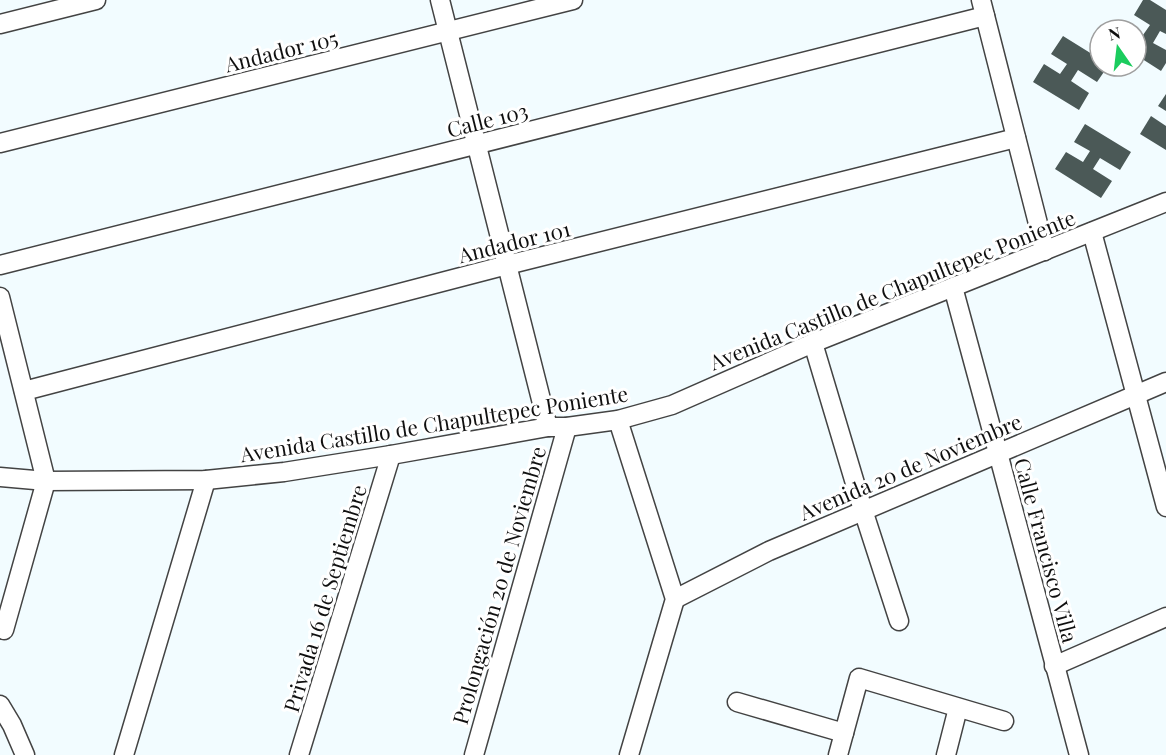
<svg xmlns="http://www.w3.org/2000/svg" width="1166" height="755" viewBox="0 0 1166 755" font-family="'Playfair Display',serif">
	<rect width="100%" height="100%" fill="#f2fcff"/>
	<g fill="#4b5957">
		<polygon points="1143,0 1150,0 1166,10 1166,34 1160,31 1153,43 1166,50 1166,63 1161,71 1136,55 1136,31 1143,35 1150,25 1134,15"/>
		<polygon points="1063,36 1100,59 1100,66 1108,66 1097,82 1078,70 1071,81 1089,93 1079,110 1033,82 1044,64 1060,74 1067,64 1051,54"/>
		<polygon points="1166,94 1166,111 1158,106"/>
		<polygon points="1151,116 1166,126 1166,150 1140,134"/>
		<polygon points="1085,124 1131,152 1120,170 1100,158 1093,169 1112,181 1101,198 1055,169 1066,152 1083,162 1090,151 1074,142"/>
	</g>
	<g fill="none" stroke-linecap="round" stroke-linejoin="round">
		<defs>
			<g id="street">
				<polyline points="440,0 548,427"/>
				<polyline points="981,0 1045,251"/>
				<polyline points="0,24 96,0"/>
				<polyline points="0,143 573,0"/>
				<polyline points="1092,232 1166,507"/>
				<polyline points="0,265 985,16"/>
				<polyline points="953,287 998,453 1079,755"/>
				<polyline points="0,297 46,481 4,630"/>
				<polyline points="813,343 863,510 899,621"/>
				<polyline points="24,391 507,265 1016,138"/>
				<polyline points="618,420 675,599 629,755"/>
				<polyline points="0,477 46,481 206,480 284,472 391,455 548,427 567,427 618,420 672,405 813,343 1166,202"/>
				<polyline points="675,599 769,551 1166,382"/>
				<polyline points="1054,666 1166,617"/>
				<polyline points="737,702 844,733"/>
				<polyline points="0,705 12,725 25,755"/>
				<polyline points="124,755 206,480"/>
				<polyline points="299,755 391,455"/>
				<polyline points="474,755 567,427"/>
				<polyline points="838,755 859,678 1004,721"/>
				<polyline points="946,755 958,708"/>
			</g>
		</defs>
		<use href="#street" stroke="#434343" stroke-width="21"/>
		<use href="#street" stroke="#fff" stroke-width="18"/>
	</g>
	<g text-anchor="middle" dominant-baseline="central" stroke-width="6" stroke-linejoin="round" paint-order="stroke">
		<g font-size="21" fill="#101010" stroke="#fff">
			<text transform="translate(281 50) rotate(-14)">Andador 105</text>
			<text transform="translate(487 119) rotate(-14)">Calle 103</text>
			<text transform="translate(514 241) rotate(-14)">Andador 101</text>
			<text transform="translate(892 289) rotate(-22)">Avenida Castillo de Chapultepec Poniente</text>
			<text transform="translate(434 423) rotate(-9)">Avenida Castillo de Chapultepec Poniente</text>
			<text transform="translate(910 466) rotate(-23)">Avenida 20 de Noviembre</text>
			<text transform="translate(1047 550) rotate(75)">Calle Francisco Villa</text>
			<text transform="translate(498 585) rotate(-74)">Prolongación 20 de Noviembre</text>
			<text transform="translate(324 598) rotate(-73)">Privada 16 de Septiembre</text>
		</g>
	</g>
	<g transform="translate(1118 48) rotate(346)"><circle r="28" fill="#ffffff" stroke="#9f9f9f" stroke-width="1.5"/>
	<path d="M0-4.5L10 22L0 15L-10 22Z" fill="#1bcc5e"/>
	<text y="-9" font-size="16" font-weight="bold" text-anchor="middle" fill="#101010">N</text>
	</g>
</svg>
